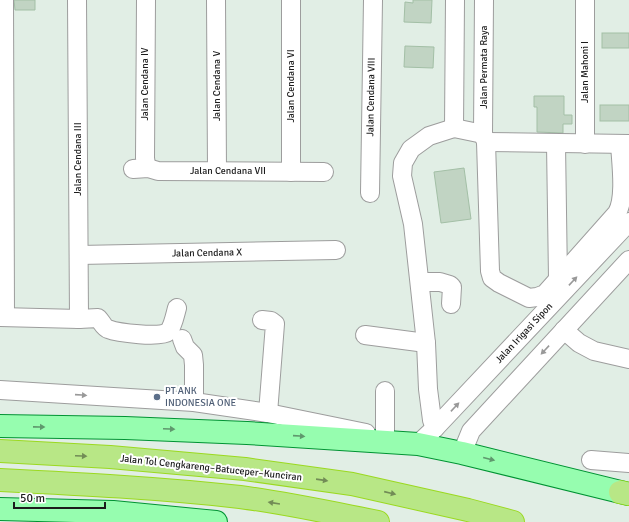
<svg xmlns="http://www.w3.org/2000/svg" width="629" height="522" viewBox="0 0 629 522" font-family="Signika,sans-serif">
	<rect width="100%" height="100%" fill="#e1eee5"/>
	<g fill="#c1d4c3" stroke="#a3bfa6">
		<polygon points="14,0 35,0 35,10 15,10"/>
		<polygon points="413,0 432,0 431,23 404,22 405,2 413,3"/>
		<rect x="602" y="33" width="27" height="15"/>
		<polygon points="405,46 434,47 433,68 404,67"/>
		<polygon points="534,96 564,96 564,115 572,115 572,124 563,124 563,133 537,132 537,107 534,107"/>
		<rect x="600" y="105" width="29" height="16"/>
		<polygon points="464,168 471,219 441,223 434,172"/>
	</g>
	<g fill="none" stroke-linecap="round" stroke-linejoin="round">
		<defs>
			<g id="minor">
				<polyline points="4,0 5,317"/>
				<polyline points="77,0 79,319"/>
				<polyline points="146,0 145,158 146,165 148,168"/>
				<polyline points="216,0 217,171"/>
				<polyline points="455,0 454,128 483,134"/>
				<path d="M484 0 483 134 486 142 490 271 492 278 499 283 529 298 537 297 545 294 617 213C626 197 621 163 620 144"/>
				<polyline points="585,0 585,144"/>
				<polyline points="486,142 629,144"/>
				<polyline points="556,144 558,279"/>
				<polyline points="133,169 148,168 158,171 324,172"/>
				<polyline points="291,172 291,0"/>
				<polyline points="370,193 373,0"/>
				<polyline points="79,255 336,250"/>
				<polyline points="420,282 440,282 450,285 452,287 451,304"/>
				<path d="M0 317 79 319 98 318C101 321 104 328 108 329 118 333 161 338 168 332 173 327 175 315 177 308"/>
				<polyline points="262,320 271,321 275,324 268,413"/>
				<polyline points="564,330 579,343 594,351 629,359"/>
				<polyline points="365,335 426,343"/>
				<polyline points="182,339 185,347 193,355 194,365 194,402"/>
				<polyline points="0,390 194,402 268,413 366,433"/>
				<polyline points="435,428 432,420 428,389 426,343 413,224 402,176 403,163 411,149 429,136 454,128"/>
				<polyline points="385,437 385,391"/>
				<polyline points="407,442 418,444 435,428 629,222"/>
				<polyline points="462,453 471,431 629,260"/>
				<polyline points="591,460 629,463"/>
			</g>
			<g id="major">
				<polyline points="0,426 125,428 247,433 418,444 462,453 629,494"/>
				<polyline points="0,509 113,512 216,522"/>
			</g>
			<g id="highway">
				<polyline points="0,451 110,457 245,469 352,484 468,510 513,522"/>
				<path d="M0 480C80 484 160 488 240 497 286 503 332 513 378 522"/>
				<polyline points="620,492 629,494"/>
			</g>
		</defs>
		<use href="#minor" stroke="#9d9d9d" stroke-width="20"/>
		<use href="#major" stroke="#009333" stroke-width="24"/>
		<use href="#highway" stroke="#9bd920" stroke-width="24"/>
		<use href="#minor" stroke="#fff" stroke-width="18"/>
		<use href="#major" stroke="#96fdaf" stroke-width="22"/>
		<use href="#highway" stroke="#b8e786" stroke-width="22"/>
	</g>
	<defs><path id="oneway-solid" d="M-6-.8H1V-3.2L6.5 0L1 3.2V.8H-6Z"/></defs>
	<g fill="#999">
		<use href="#oneway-solid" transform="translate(573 281) rotate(-47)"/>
		<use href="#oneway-solid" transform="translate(545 350) rotate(133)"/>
		<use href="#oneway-solid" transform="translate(81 395) rotate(4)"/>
		<use href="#oneway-solid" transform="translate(455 407) rotate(-47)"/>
	</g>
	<g fill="#5f986d">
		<use href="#oneway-solid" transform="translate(39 427) rotate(1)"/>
		<use href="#oneway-solid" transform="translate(169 429) rotate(2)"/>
		<use href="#oneway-solid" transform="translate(299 436) rotate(4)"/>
		<use href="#oneway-solid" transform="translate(489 459) rotate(14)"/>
	</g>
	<g fill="#728c56">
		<use href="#oneway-solid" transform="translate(81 456) rotate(3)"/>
		<use href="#oneway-solid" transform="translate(322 480) rotate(8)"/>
		<use href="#oneway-solid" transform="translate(390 493) rotate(13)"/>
		<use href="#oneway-solid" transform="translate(274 503) rotate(-171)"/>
	</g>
	<circle fill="#5c6f8a" stroke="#fff" stroke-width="1.5" cx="157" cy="397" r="4"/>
	<g text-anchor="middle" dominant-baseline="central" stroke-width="4" stroke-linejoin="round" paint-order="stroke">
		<g font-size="10" fill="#1c1c1c" stroke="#fff">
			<text transform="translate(484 67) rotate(-90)">Jalan Permata Raya</text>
			<text transform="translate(585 72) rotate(-90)">Jalan Mahoni I</text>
			<text transform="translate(145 84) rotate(-90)">Jalan Cendana IV</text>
			<text transform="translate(217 86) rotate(-90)">Jalan Cendana V</text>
			<text transform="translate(291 86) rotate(-90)">Jalan Cendana VI</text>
			<text transform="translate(371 97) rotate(-89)">Jalan Cendana VIII</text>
			<text transform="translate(78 159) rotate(-90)">Jalan Cendana III</text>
			<text x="228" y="171">Jalan Cendana VII</text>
			<text transform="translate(207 253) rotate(-1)">Jalan Cendana X</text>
			<text transform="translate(524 333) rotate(-47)">Jalan Irigasi Sipon</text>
			<text transform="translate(211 468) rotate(6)">Jalan Tol Cengkareng–Batuceper–Kunciran</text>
		</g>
		<g font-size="10" fill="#4e5e75" stroke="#fff" text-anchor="start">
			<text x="165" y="391">PT ANK<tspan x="165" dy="12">INDONESIA ONE</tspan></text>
		</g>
	</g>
	<path d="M14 502v6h91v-6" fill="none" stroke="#1c1c1c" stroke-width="2"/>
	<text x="20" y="502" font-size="12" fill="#1c1c1c" stroke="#ffffff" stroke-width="3" paint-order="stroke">50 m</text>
</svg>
